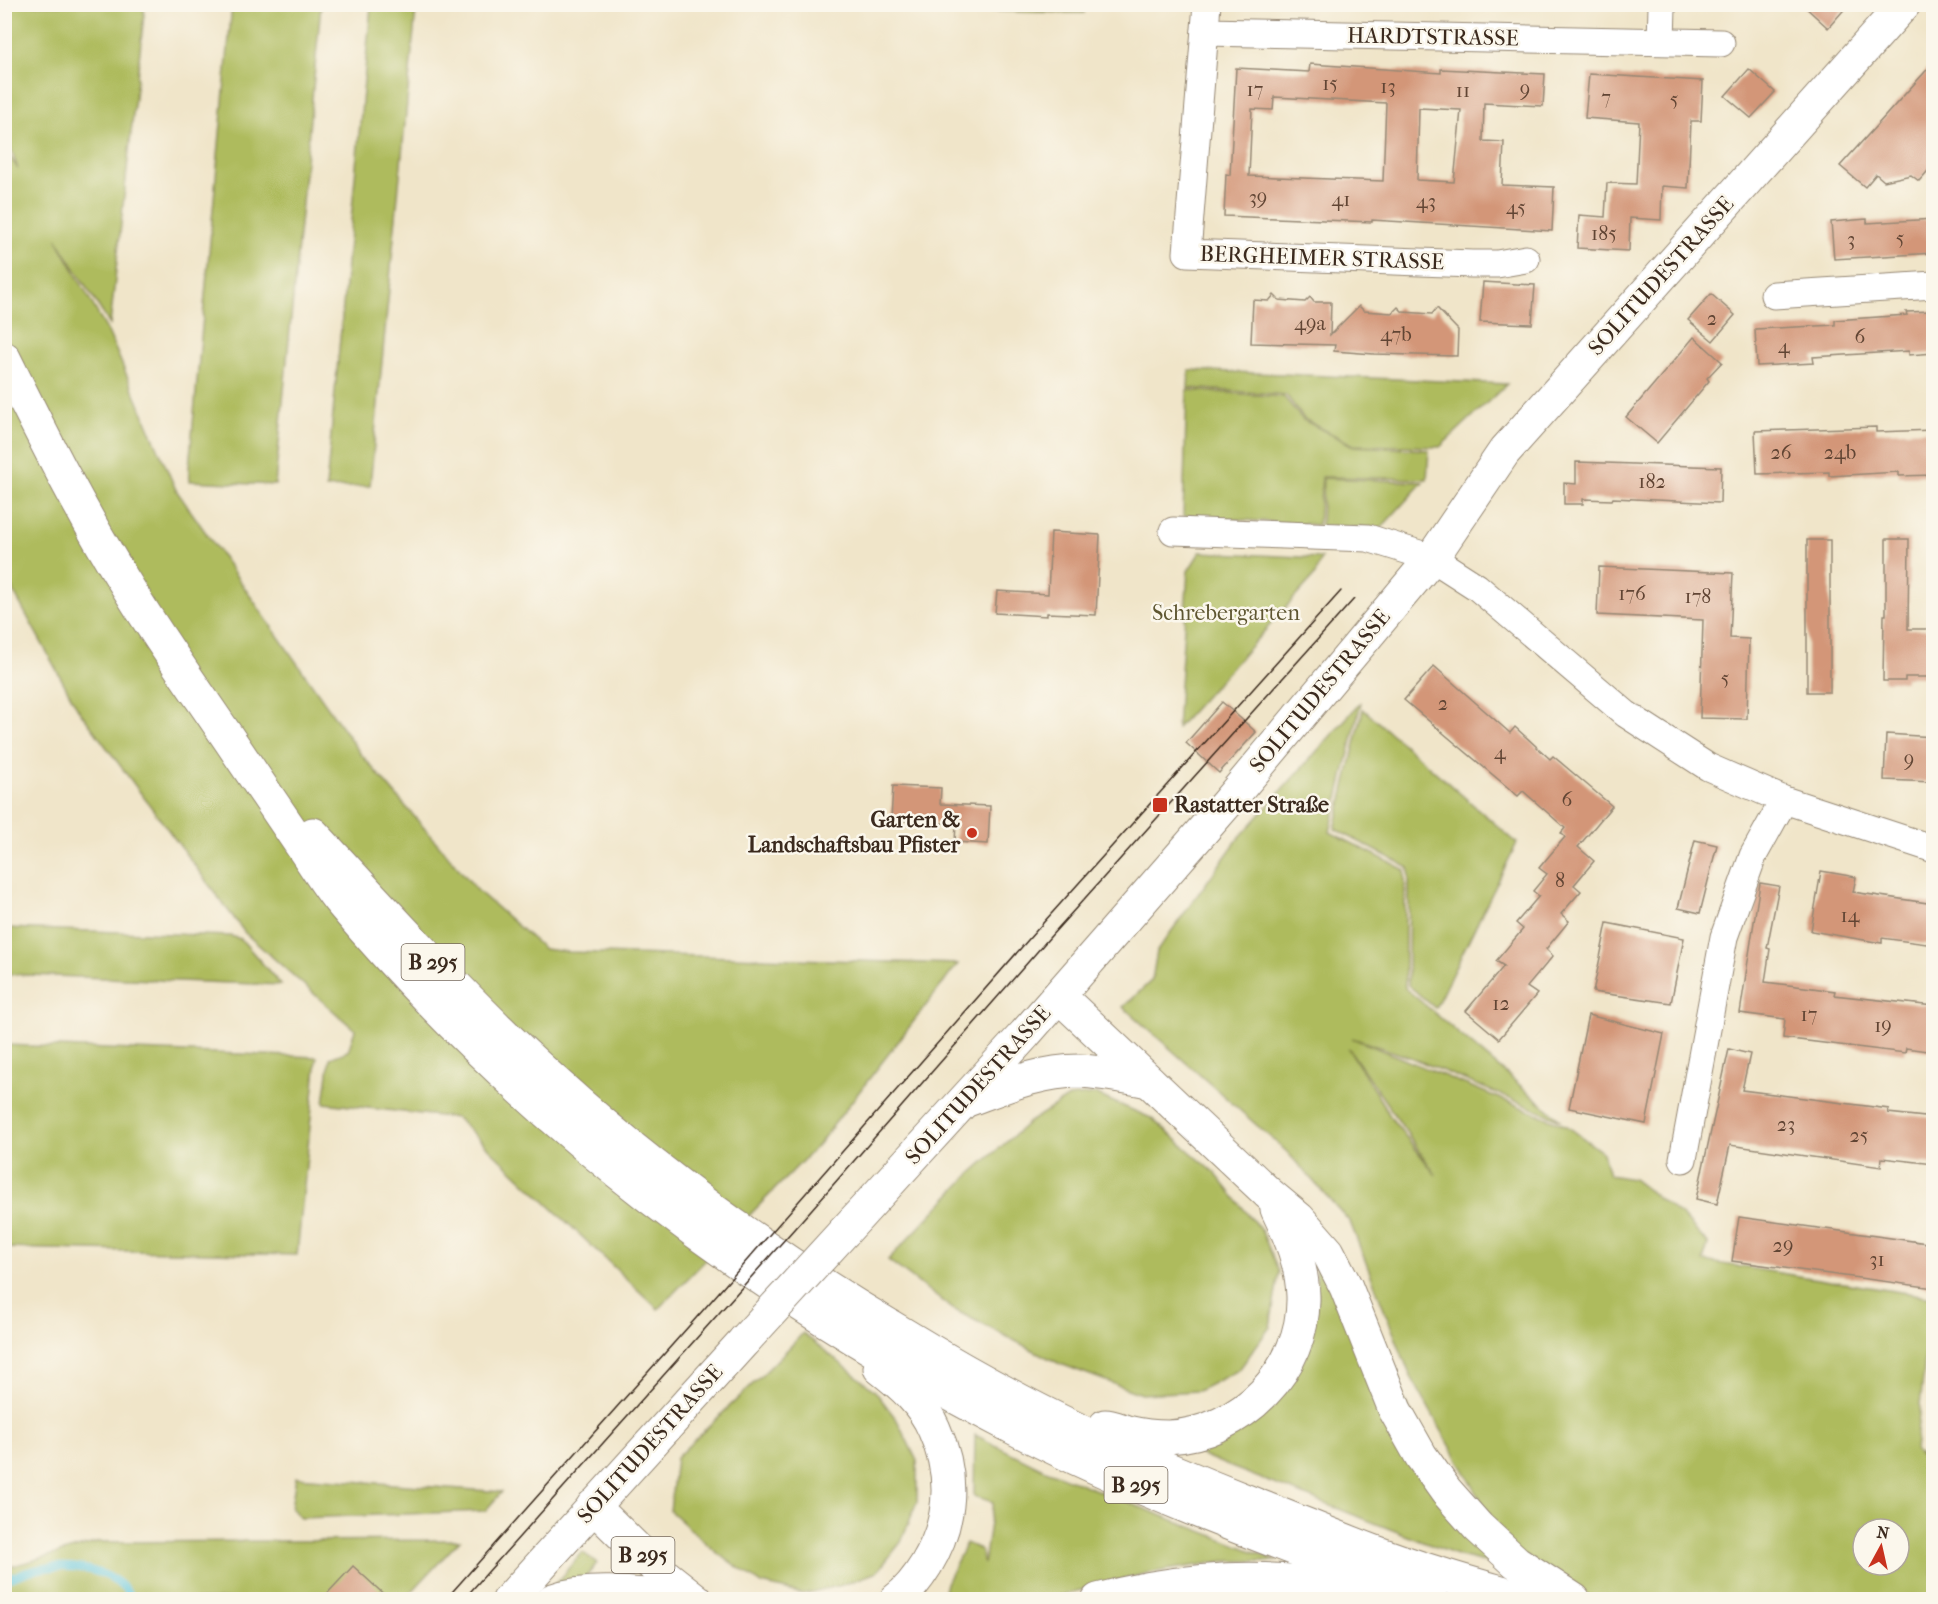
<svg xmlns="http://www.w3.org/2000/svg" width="1938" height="1604" viewBox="0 0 1938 1604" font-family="'IM FELL French Canon',serif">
	<rect width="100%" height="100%" fill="#fbf7ec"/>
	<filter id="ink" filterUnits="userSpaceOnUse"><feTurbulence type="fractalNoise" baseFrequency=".0167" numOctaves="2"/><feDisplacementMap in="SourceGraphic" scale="12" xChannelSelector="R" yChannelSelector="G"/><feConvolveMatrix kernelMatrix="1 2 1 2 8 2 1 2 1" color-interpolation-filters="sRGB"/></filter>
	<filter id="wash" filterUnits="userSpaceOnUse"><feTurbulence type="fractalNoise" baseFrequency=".008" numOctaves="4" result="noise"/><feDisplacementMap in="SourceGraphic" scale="24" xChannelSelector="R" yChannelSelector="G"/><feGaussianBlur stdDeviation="1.35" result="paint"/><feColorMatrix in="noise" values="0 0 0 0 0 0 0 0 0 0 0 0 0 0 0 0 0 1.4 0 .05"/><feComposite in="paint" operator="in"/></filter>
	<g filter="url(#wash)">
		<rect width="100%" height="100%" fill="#f0e5c9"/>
		<g fill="#aebb5d" stroke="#74723e" stroke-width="1.5" fill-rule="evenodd">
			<polygon points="943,4 1085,4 1085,5 1084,13 942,10"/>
			<polygon points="5,5 145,5 110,325 56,238 109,334 176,490 360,753 478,891 544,949 569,952 958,964 818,1145 658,1309 457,1118 324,1103 330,1058 348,1051 355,1030 245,933 78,709 5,576 4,141 10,157 18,169 5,132"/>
			<polygon points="232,5 321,5 275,485 190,481 189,467"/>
			<polygon points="371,6 416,9 370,486 326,488"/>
			<polygon points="1189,370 1507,384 1440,447 1353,445 1304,419 1286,395 1188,388"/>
			<polygon points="1187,390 1284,397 1303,420 1353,446 1429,450 1427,479 1322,477 1318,525 1183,516"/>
			<polygon points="1323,478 1423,482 1381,528 1321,526"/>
			<polygon points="1200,552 1321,558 1315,575 1177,728 1188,571"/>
			<path d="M1361 702 1330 832 1405 870V988L1561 1120 1412 1058 1352 1038 1567 1126 1603 1153 1609 1175 1633 1179 1683 1217 1708 1244 1703 1261 1932 1297 1915 1451 1923 1459 1919 1454 1933 1457V1599H1581L1516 1562 1410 1375 1350 1222 1287 1152 1123 1007 1152 980 1157 951 1238 839ZM1348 1048 1349 1049 1436 1175 1392 1119ZM1863 1529H1899V1565H1863Z"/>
			<polygon points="1363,709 1517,843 1435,1008 1408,985 1409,868 1335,829"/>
			<polygon points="5,928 230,936 241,939 281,985 5,974"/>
			<polygon points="5,1045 317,1057 297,1255 5,1248"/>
			<polygon points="1095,1094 1151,1118 1215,1173 1262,1232 1279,1272 1270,1327 1239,1370 1198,1391 1141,1394 1058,1363 953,1309 888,1260 967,1177 1029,1122 1069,1097"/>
			<polygon points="1316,1258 1506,1567 1459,1556 1226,1465 1181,1446 1253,1423 1288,1389 1307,1352 1317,1299"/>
			<path d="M803 1333 875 1391 897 1420 917 1461V1502L901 1542 877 1572 842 1585 803 1594 762 1584 716 1552 670 1511 676 1458C718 1416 763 1377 803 1333Z"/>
			<polygon points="975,1435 1043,1469 1278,1561 1224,1561 1148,1573 1046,1599 918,1600 943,1596 946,1583 966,1543 980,1549 984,1564 993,1502 974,1496"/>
			<polygon points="296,1477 502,1492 485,1511 301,1518 291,1508"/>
			<polygon points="460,1540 405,1599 5,1600 5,1568 99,1542"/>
			<polygon points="582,1552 597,1563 583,1581 552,1588"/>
		</g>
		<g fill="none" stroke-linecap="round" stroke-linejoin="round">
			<path stroke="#5ec5db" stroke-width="8" d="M4 1580C17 1576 32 1569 45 1568 74 1564 119 1570 132 1600"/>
		</g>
		<g id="blocks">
			<g fill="#d39678" fill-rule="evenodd">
				<polygon points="1802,4 1849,4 1828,28"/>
				<polygon points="1934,62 1934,164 1919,181 1911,175 1884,181 1876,174 1865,187 1840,166"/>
				<path d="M1310 64 1441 73V69L1545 74 1543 106 1484 103 1483 141 1504 142 1502 185 1554 187 1552 231 1372 220V222L1224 216 1226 174 1230 175 1236 68 1309 72ZM1274 97 1386 103 1383 181 1249 176 1252 109 1273 110ZM1419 108 1461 110 1454 182 1417 180Z"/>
				<polygon points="1749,69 1775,92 1751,118 1725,96"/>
				<polygon points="1589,74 1703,81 1701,121 1691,121 1688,188 1662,186 1661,220 1630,218 1629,251 1577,248 1579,215 1605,217 1607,183 1636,184 1639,122 1585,118"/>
				<polygon points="1867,219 1867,223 1934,219 1934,253 1834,259 1831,222"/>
				<polygon points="1483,282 1535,285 1532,324 1480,322"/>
				<polygon points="1711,294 1735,315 1713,341 1688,320"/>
				<polygon points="1274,295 1279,300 1305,302 1310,297 1314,302 1331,302 1330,335 1359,306 1364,311 1392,313 1398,307 1403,312 1432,314 1437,308 1458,330 1457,356 1374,354 1334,351 1335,345 1251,343 1253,300 1269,301"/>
				<polygon points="1934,311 1934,353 1909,355 1909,351 1813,357 1814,363 1757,366 1755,329 1835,325 1835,320 1907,315 1906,312"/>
				<polygon points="1694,337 1722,362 1707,378 1709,381 1657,443 1626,417"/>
				<polygon points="1876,427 1876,432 1934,430 1934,475 1899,476 1899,472 1829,476 1829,472 1757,474 1755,431"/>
				<polygon points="1576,462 1721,467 1720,503 1613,498 1612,500 1583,499 1583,504 1564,504 1564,483 1576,484"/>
				<polygon points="1051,532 1100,535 1096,615 1047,613 1047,616 995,613 997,591 1048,594"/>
				<polygon points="1886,539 1909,539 1908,629 1934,629 1934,677 1905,677 1905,681 1883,681 1884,615 1886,615"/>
				<rect x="1807" y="540" width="23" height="152"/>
				<polygon points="1599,567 1733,573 1730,638 1749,639 1747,719 1700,718 1703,620 1597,615"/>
				<polygon points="1434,666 1510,733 1515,727 1550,759 1553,756 1612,806 1578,847 1594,861 1574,885 1581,891 1561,914 1569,921 1546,949 1553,956 1527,987 1537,994 1499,1039 1466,1011 1504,966 1496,961 1523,929 1516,923 1539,896 1533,891 1547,874 1539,868 1565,837 1561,833 1565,828 1523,791 1518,796 1404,700"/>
				<polygon points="1222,702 1256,732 1219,773 1186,743"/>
				<polygon points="1886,734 1934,737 1934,782 1884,780"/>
				<polygon points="893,786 941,788 940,804 990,806 988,844 955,842 956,824 891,820"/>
				<polygon points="1695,840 1717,845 1700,913 1678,908"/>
				<polygon points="1821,871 1856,877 1853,892 1934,904 1934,945 1882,938 1882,943 1811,931"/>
				<polygon points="1760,883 1779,886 1767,948 1770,949 1765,982 1835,991 1834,995 1934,1006 1934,1052 1906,1048 1905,1053 1783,1038 1785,1019 1740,1013"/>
				<polygon points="1607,923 1684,938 1671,1003 1593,992"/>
				<polygon points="1588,1015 1664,1034 1646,1124 1569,1108"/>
				<polygon points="1729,1049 1750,1054 1742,1090 1889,1109 1888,1113 1934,1118 1934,1164 1882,1158 1881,1167 1730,1145 1717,1204 1696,1199"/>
				<polygon points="1739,1217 1934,1244 1934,1288 1732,1261"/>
				<polygon points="353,1566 389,1599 322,1599"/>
			</g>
		</g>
	</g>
	<g filter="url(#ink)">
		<use href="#blocks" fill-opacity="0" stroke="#968874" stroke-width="1.5"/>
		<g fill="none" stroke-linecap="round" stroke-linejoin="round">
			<defs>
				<g id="minor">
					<polyline points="1207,4 1187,253 1472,264 1497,264 1526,259"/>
					<polyline points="1205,32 1721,43"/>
					<polyline points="1661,41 1662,7"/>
					<polyline points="1774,295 1934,285"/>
					<polyline points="1173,531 1368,538 1432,558 1477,587 1626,714 1708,767 1784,800 1934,849"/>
					<polyline points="1683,1159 1724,937 1753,856 1784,800"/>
				</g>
				<g id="secondary">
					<polyline points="844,1232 1025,1034 1226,804 1432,558 1504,452 1904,4"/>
					<polyline points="509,1600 745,1340"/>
				</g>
				<g id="primary">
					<path d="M4 358C43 437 83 516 130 591 164 647 203 700 239 754 261 786 283 819 305 851 316 867 327 885 339 900 523 1120 760 1298 1014 1428 1148 1497 1291 1547 1432 1600"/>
					<path d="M313 834C392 918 468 1004 554 1081 661 1178 779 1261 903 1334 959 1368 1017 1401 1077 1429 1136 1456 1198 1482 1259 1506 1318 1529 1377 1555 1437 1573 1468 1583 1498 1591 1529 1600"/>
					<polyline points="1059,996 1269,1194 1299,1219 1328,1252 1346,1287 1395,1410 1421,1456 1446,1491 1478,1527 1516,1562 1574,1600"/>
					<path d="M967 1100C1003 1087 1040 1071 1079 1071 1103 1072 1126 1077 1149 1081"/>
					<path d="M880 1368C902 1385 923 1403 934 1429 955 1475 952 1522 926 1565 918 1578 908 1591 896 1600"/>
					<path d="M1105 1426C1113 1426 1120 1430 1127 1432 1140 1435 1155 1437 1168 1437 1241 1434 1305 1370 1303 1296 1302 1264 1290 1236 1277 1209"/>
					<polyline points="593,1506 658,1570 696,1600"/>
					<path d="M553 1600C594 1586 650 1596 693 1600"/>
					<path d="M1098 1600C1162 1582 1242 1574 1308 1583 1332 1586 1356 1594 1380 1600"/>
				</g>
			</defs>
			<use href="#minor" stroke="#968874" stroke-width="29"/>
			<use href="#secondary" stroke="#968874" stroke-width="35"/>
			<use href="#primary" stroke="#968874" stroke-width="35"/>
			<use href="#minor" stroke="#fff" stroke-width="27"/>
			<use href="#secondary" stroke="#fff" stroke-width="33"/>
			<use href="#primary" stroke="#fff" stroke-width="33"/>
			<g stroke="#3b2a1e" stroke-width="1.5">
				<polyline points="445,1600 705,1308 1043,923 1341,591"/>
				<polyline points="463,1600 811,1210 1050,937 1354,599"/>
			</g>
			<defs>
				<polyline id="secondary-bridge" points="745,1340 844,1232"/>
			</defs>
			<use href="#secondary-bridge" stroke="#968874" stroke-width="35" stroke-linecap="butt"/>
			<use href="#secondary-bridge" stroke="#fff" stroke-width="33"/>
		</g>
	</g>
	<g fill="#c8321e" stroke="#fbf7ec" stroke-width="2">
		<rect x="1152" y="797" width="16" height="16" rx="3"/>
		<circle cx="972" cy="833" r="6"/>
	</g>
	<g text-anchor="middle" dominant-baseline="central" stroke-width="5" stroke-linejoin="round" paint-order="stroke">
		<g font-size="20" fill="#614534">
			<text x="1330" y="83">15</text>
			<text x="1388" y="86">13</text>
			<text x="1255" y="89">17</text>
			<text x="1525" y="89">9</text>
			<text x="1463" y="90">11</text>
			<text x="1606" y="97">7</text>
			<text x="1674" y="99">5</text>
			<text x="1258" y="197">39</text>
			<text x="1341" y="199">41</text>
			<text x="1426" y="201">43</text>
			<text x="1516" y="207">45</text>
			<text x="1604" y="233">185</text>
			<text x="1900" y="238">5</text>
			<text x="1851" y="239">3</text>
			<text x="1712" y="318">2</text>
			<text x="1310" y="323">49a</text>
			<text x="1396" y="334">47b</text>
			<text x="1860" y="336">6</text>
			<text x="1784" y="346">4</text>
			<text x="1781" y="452">26</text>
			<text x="1840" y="452">24b</text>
			<text x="1652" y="481">182</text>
			<text x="1632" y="593">176</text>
			<text x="1698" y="596">178</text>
			<text x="1725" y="678">5</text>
			<text x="1443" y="703">2</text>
			<text x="1500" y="752">4</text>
			<text x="1909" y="759">9</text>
			<text x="1567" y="799">6</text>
			<text x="1560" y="880">8</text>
			<text x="1850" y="915">14</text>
			<text x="1501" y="1003">12</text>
			<text x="1809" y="1014">17</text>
			<text x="1883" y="1025">19</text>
			<text x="1786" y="1124">23</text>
			<text x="1859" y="1135">25</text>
			<text x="1783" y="1245">29</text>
			<text x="1877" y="1259">31</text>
		</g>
		<g fill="#fbf7ec" stroke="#75685c" stroke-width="1.5">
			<rect x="401.5" y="944" width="63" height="36" rx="4.5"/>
			<rect x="1104.5" y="1467" width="63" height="36" rx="4.5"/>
			<rect x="611.5" y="1537" width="63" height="36" rx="4.5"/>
		</g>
		<g font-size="21" font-weight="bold" fill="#3b2a1e">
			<text x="433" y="962">B 295</text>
			<text x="1136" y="1485">B 295</text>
			<text x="643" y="1555">B 295</text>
		</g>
		<g font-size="22" fill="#3b2a1e" stroke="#fbf7ec">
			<text transform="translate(1433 37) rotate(1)">HARDTSTRASSE</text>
			<text transform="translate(1322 258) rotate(2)">BERGHEIMER STRASSE</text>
			<text transform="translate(1661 276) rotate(-48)">SOLITUDESTRASSE</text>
			<text transform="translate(1320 691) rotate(-50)">SOLITUDESTRASSE</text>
			<text transform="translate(978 1085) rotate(-48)">SOLITUDESTRASSE</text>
			<text transform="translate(650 1444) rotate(-48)">SOLITUDESTRASSE</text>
		</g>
		<g font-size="22" fill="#5e5631" stroke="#fbf7ec">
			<text x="1226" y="613">Schrebergarten</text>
		</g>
		<g font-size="22" font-weight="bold" fill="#3b2a1e" stroke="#fbf7ec" text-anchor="start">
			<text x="1174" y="805">Rastatter Straße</text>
			<text x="960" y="820" text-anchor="end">Garten &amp;<tspan x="960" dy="25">Landschaftsbau Pfister</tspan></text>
		</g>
	</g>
	<rect width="1938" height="1604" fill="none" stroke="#fbf7ec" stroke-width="24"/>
	<g transform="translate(1881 1547) rotate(8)"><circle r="28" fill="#fbf7ec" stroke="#aea59a" stroke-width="1.5"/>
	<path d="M0-4.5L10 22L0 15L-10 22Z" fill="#c8321e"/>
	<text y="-9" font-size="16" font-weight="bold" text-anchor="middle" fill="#3b2a1e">N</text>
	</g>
</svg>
